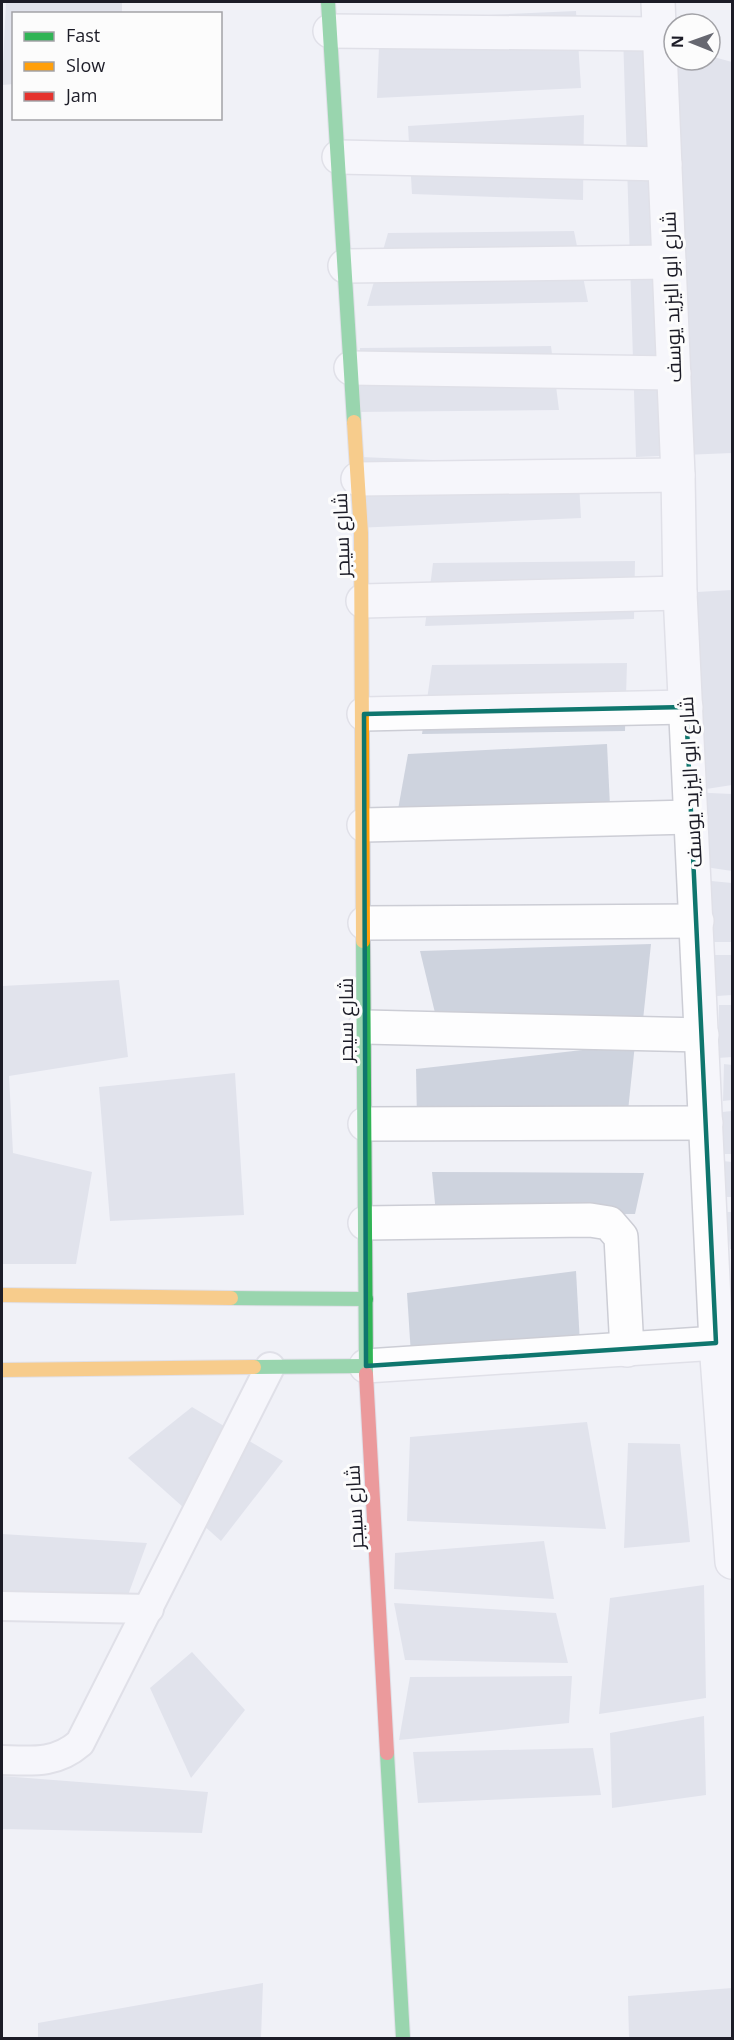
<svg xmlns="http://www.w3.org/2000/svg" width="734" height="2040" viewBox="0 0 734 2040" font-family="'Open Sans',Cairo,sans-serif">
	<rect width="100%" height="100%" fill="#f0f1f7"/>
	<g fill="#ced3de">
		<polygon points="6,2 122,2 122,14 14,14 14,84 2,85"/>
		<polygon points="576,11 581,88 377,98 380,20"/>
		<polygon points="623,34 674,60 710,60 710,56 732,62 732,453 636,457"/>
		<polygon points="584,115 583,200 412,194 408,126"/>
		<polygon points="574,231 588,302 367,306 388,233"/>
		<polygon points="551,346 559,410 356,412 360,348"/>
		<polygon points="361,457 578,466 581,518 355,528"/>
		<polygon points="635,561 634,619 425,626 433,563"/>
		<polygon points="732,590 732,785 687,792 680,593"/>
		<polygon points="627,663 625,731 422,734 432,665"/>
		<polygon points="607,744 610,806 397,815 408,754"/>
		<polygon points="687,792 732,794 732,871 685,864"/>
		<polygon points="711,881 732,883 732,942 713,942"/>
		<polygon points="651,944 643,1020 436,1017 420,951"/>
		<polygon points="711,955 732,955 732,995 717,996"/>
		<polygon points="119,980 128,1057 9,1076 13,1153 92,1172 76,1264 2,1264 2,986"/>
		<polygon points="719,1005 732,1005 732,1057 718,1058"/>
		<polygon points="635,1044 628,1111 417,1120 416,1069"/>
		<polygon points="724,1064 732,1065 732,1100 723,1101"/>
		<polygon points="235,1073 244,1215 110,1221 99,1087"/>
		<polygon points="732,1111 732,1154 722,1154 722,1112"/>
		<polygon points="723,1161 732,1162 732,1197 723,1197"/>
		<polygon points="432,1172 644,1173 635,1214 436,1214"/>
		<polygon points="726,1212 732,1212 732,1249 730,1249"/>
		<polygon points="576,1271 580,1344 411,1355 407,1293"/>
		<polygon points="731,1278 732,1315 725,1315"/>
		<polygon points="192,1407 283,1461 221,1541 128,1458"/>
		<polygon points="587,1422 606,1529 407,1521 410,1437"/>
		<polygon points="628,1443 680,1444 690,1542 624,1548"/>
		<polygon points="2,1534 147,1543 123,1609 2,1606"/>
		<polygon points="544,1541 554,1599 394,1589 395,1553"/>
		<polygon points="704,1585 706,1698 599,1714 610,1598"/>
		<polygon points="394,1603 556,1613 568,1663 405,1660"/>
		<polygon points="192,1652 245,1710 191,1778 150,1688"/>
		<polygon points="572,1676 569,1723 399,1740 410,1677"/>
		<polygon points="704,1716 706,1795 612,1808 610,1733"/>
		<polygon points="593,1748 601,1795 418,1803 413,1752"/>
		<polygon points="2,1776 208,1792 202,1833 2,1829"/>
		<polygon points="263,1983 261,2038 38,2038 38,2023"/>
		<polygon points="732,1988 732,2038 629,2038 628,1996"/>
	</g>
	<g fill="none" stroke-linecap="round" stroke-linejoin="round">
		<defs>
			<g id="lane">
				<polyline points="2,1606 149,1609"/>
				<path d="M2 1760C32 1761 56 1764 80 1743L270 1367"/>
			</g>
			<g id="street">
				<polyline points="658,2 678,475 680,593 716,1343 732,1562"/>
				<polyline points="330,31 659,34"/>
				<polyline points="339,157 665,164"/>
				<polyline points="345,266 669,262"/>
				<polyline points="351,368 674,373"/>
				<polyline points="358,479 678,475"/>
				<polyline points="363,601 680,593"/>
				<polyline points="364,714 686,707"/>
				<polyline points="364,825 691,817"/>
				<polyline points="365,923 697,921"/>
				<polyline points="365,1027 702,1035"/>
				<polyline points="365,1124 706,1123"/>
				<polyline points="365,1223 590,1220 609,1223 621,1237 627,1350"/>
				<polyline points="366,1366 732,1342"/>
			</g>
			<g id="fast">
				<polyline points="328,2 354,422"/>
				<polyline points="363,941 366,1374"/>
				<polyline points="231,1298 366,1299"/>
				<polyline points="254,1367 366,1366"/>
				<polyline points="387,1753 403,2038"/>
			</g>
			<g id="slow">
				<polyline points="354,422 361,533 363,941"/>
				<polyline points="2,1295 231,1298"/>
				<polyline points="2,1370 254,1367"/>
			</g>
			<polyline id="jam" points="366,1374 387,1753"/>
		</defs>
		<use href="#lane" stroke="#cccdd5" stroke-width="32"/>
		<use href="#street" stroke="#cccdd5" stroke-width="36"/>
		<use href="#fast" stroke="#cccdd5" stroke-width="16"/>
		<use href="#slow" stroke="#cccdd5" stroke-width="16"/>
		<use href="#jam" stroke="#cccdd5" stroke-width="16"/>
		<use href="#lane" stroke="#fdfdfe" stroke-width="28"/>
		<use href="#street" stroke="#fdfdfe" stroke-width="33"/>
		<use href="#fast" stroke="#30b455" stroke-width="14"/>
		<use href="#slow" stroke="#ff9f0a" stroke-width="14"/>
		<use href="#jam" stroke="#e5322d" stroke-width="14"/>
	</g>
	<path d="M0 0H734V2040H0ZM686 707 716 1343 366 1366 364 714Z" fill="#f0f1f7" fill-opacity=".55" fill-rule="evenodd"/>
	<path fill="none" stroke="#0f766e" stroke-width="4.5" stroke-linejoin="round" d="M686 707 716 1343 366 1366 364 714Z"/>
	<g text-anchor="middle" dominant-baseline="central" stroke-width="6" stroke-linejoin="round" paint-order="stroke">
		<g font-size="20" fill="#1c1c27" stroke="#fcfcfc">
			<text transform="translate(671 297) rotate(-92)">شارع ابو اليزيد يوسف</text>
			<text transform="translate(341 535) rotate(-92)">شارع سيجر</text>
			<text transform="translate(690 782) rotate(-93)">شارع ابو اليزيد يوسف</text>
			<text transform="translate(345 1020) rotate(-90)">شارع سيجر</text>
			<text transform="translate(354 1507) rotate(-93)">شارع سيجر</text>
		</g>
	</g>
	<rect width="734" height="2040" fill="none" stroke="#1c1c27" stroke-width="6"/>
	<rect x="12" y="12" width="210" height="108" fill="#fcfcfc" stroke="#a2a2a7" stroke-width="1.5"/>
	<rect x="24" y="32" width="30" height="9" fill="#30b455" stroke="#a2a2a7" stroke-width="1.5"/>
	<text x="66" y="42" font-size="18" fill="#1c1c27">Fast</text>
	<rect x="24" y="62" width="30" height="9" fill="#ff9f0a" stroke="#a2a2a7" stroke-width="1.5"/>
	<text x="66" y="72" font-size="18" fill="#1c1c27">Slow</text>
	<rect x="24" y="92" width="30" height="9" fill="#e5322d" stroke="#a2a2a7" stroke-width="1.5"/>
	<text x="66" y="102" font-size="18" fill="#1c1c27">Jam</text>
	<g transform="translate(692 42) rotate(271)"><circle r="28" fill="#fcfcfc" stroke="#a2a2a7" stroke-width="1.5"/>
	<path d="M0-4.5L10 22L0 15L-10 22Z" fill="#666770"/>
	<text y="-9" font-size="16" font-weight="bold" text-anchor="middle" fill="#1c1c27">N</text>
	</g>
</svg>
